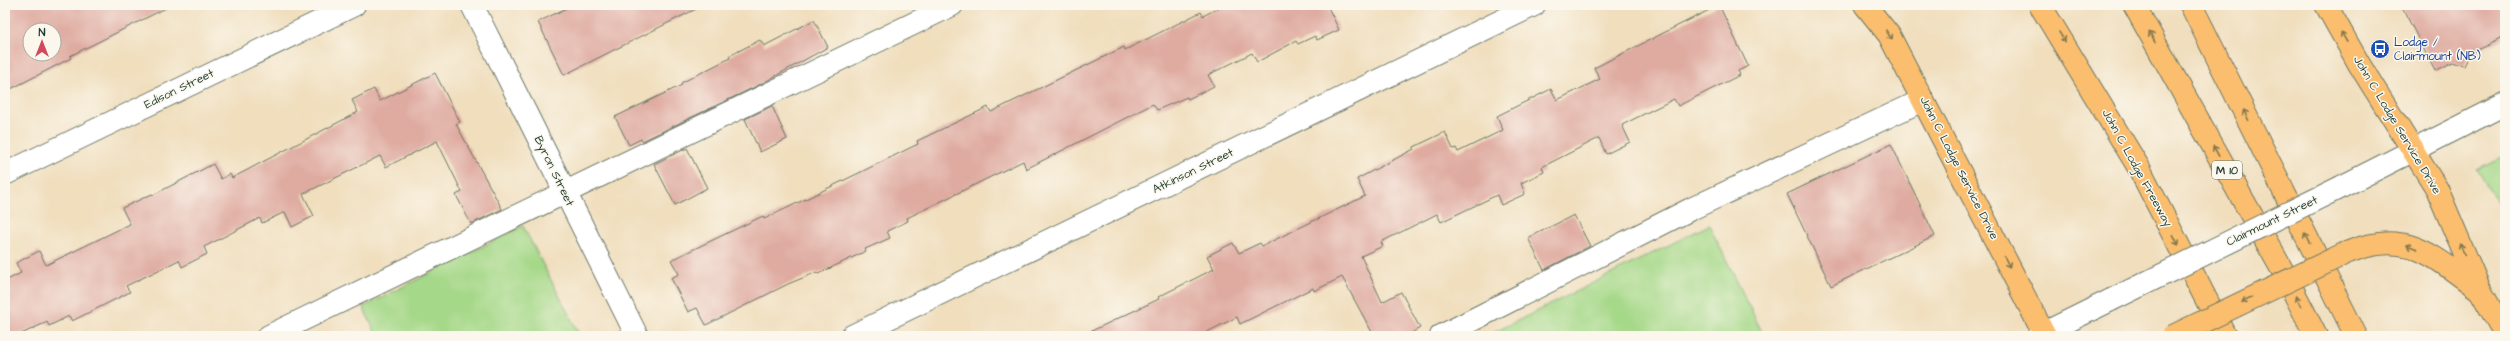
<svg xmlns="http://www.w3.org/2000/svg" width="2510" height="341" viewBox="0 0 2510 341" font-family="'Architects Daughter',sans-serif">
	<rect width="100%" height="100%" fill="#fbf7ec"/>
	<filter id="ink" filterUnits="userSpaceOnUse"><feTurbulence type="fractalNoise" baseFrequency=".025" numOctaves="2"/><feDisplacementMap in="SourceGraphic" scale="8" xChannelSelector="R" yChannelSelector="G"/><feConvolveMatrix kernelMatrix="1 2 1 2 8 2 1 2 1" color-interpolation-filters="sRGB"/></filter>
	<filter id="wash" filterUnits="userSpaceOnUse"><feTurbulence type="fractalNoise" baseFrequency=".012" numOctaves="4" result="noise"/><feDisplacementMap in="SourceGraphic" scale="16" xChannelSelector="R" yChannelSelector="G"/><feGaussianBlur stdDeviation="0.9" result="paint"/><feColorMatrix in="noise" values="0 0 0 0 0 0 0 0 0 0 0 0 0 0 0 0 0 1.4 0 .05"/><feComposite in="paint" operator="in"/></filter>
	<g filter="url(#wash)">
		<rect width="100%" height="100%" fill="#f0debd"/>
		<g fill="#a5d888" stroke="#628a5e">
			<polygon points="2505,155 2505,216 2477,169"/>
			<polygon points="1709,225 1764,336 1487,336"/>
			<polygon points="523,226 580,336 377,336 363,307"/>
		</g>
		<g id="blocks">
			<g fill="#dfaba1" fill-rule="evenodd">
				<path d="M5 5H172L70 56 71 58 5 92ZM30 30H54V54H30Z"/>
				<polygon points="573,5 704,5 564,75 538,22"/>
				<polygon points="1224,5 1327,5 1339,30 1317,40 1315,36 1298,44 1296,41 1257,62 1252,53 1208,75 1214,86 1188,99 1187,97 1157,110 1153,104 1026,169 1023,161 907,218 908,221 887,231 890,238 865,249 866,251 818,274 817,272 788,284 706,325 697,308 688,312 671,278 679,274 671,260 763,216 764,219 814,195 918,144 917,141 988,107 991,112 1124,47 1125,50 1201,12 1203,16"/>
				<polygon points="1719,5 1748,66 1738,71 1740,75 1678,106 1674,99 1622,125 1630,142 1606,154 1599,138 1542,167 1544,172 1521,183 1525,194 1501,205 1497,195 1441,222 1437,214 1381,242 1383,246 1361,256 1382,302 1401,292 1420,328 1406,336 1374,336 1342,277 1314,291 1313,288 1240,324 1237,317 1199,336 1081,336 1159,299 1158,297 1214,269 1207,256 1233,243 1239,253 1260,243 1262,246 1365,196 1357,179 1414,149 1414,147 1445,132 1453,149 1456,148 1458,152 1503,130 1497,116 1551,89 1557,100 1600,79 1594,68"/>
				<polygon points="2401,5 2505,5 2505,37 2470,53 2464,66 2453,62 2435,71"/>
				<polygon points="814,20 828,47 761,84 642,141 641,139 629,145 615,117 682,85 681,83 730,58 729,56 760,40 764,46"/>
				<polygon points="435,73 460,122 456,124 502,209 471,224 456,195 462,192 437,141 386,167 380,156 303,194 314,216 292,227 285,212 262,223 260,218 204,247 207,254 182,267 179,260 126,286 130,292 72,321 69,316 49,326 47,322 17,336 5,336 5,281 21,273 16,263 39,251 46,265 130,224 122,208 152,194 153,195 213,164 221,179 230,174 232,178 358,112 352,100 374,89 380,101"/>
				<polygon points="772,106 787,139 760,152 745,119"/>
				<polygon points="1891,144 1935,236 1831,286 1787,194"/>
				<polygon points="687,148 707,188 675,205 654,164"/>
				<polygon points="1574,215 1590,246 1544,270 1528,238"/>
			</g>
		</g>
	</g>
	<g filter="url(#ink)">
		<use href="#blocks" fill-opacity="0" stroke="#687564" stroke-width="1"/>
		<g fill="none" stroke-linecap="round" stroke-linejoin="round">
			<defs>
				<g id="minor">
					<polyline points="472,5 637,336"/>
					<polyline points="5,174 354,5"/>
					<polyline points="2341,187 2505,104"/>
					<polyline points="269,336 952,5"/>
					<polyline points="852,336 1534,5"/>
					<polyline points="1441,336 1691,209 1923,100"/>
					<polyline points="2038,336 2111,300"/>
				</g>
				<g id="major">
					<polyline points="1865,5 1889,35 2045,336"/>
					<polyline points="2326,5 2359,64 2437,189 2480,290 2505,334"/>
					<path d="M2346 253C2407 227 2432 256 2480 290"/>
				</g>
				<g id="highway">
					<polyline points="2040,5 2139,168 2225,336"/>
					<polyline points="2134,5 2285,275 2316,336"/>
					<polyline points="2191,5 2356,336"/>
				</g>
			</defs>
			<use href="#minor" stroke="#687564" stroke-width="24"/>
			<use href="#major" stroke="#687564" stroke-width="24"/>
			<use href="#highway" stroke="#687564" stroke-width="24"/>
			<use href="#minor" stroke="#fff" stroke-width="22"/>
			<use href="#major" stroke="#fbbe6e" stroke-width="22"/>
			<use href="#highway" stroke="#fbbe6e" stroke-width="22"/>
			<defs>
				<polyline id="minor-bridge" points="2111,300 2341,187"/>
				<polyline id="major-bridge" points="2173,336 2346,253"/>
			</defs>
			<use href="#minor-bridge" stroke="#687564" stroke-width="24" stroke-linecap="butt"/>
			<use href="#major-bridge" stroke="#687564" stroke-width="24" stroke-linecap="butt"/>
			<use href="#minor-bridge" stroke="#fff" stroke-width="22"/>
			<use href="#major-bridge" stroke="#fbbe6e" stroke-width="22"/>
		</g>
		<defs><path id="oneway-shaft" d="M-6 0H5M1.5-3L5.5 0L1.5 3" fill="none" stroke-width="1.6" stroke-linecap="round" stroke-linejoin="round"/></defs>
		<g stroke="#82774e">
			<use href="#oneway-shaft" transform="translate(1889 35) rotate(57)"/>
			<use href="#oneway-shaft" transform="translate(2062 37) rotate(59)"/>
			<use href="#oneway-shaft" transform="translate(2152 37) rotate(-119)"/>
			<use href="#oneway-shaft" transform="translate(2344 37) rotate(-119)"/>
			<use href="#oneway-shaft" transform="translate(2246 115) rotate(-116)"/>
			<use href="#oneway-shaft" transform="translate(2216 151) rotate(-119)"/>
			<use href="#oneway-shaft" transform="translate(2307 238) rotate(-116)"/>
			<use href="#oneway-shaft" transform="translate(2176 240) rotate(63)"/>
			<use href="#oneway-shaft" transform="translate(2412 247) rotate(-160)"/>
			<use href="#oneway-shaft" transform="translate(2462 249) rotate(-113)"/>
			<use href="#oneway-shaft" transform="translate(2007 262) rotate(63)"/>
			<use href="#oneway-shaft" transform="translate(2247 300) rotate(154)"/>
			<use href="#oneway-shaft" transform="translate(2299 301) rotate(-117)"/>
		</g>
	</g>
	<defs>
		<symbol id="bus-disc" viewBox="-11 -11 22 22"><circle r="9.5" fill="#1a4fb4" stroke="#fbf7ec"/><path d="M-5-6H5V4H4V6H2V4H-2V6H-4V4H-5ZM-3.5-4V0h7V-4ZM-3.5 1.2v1.5H-2V1.2ZM2 1.2v1.5H3.5V1.2Z" fill="#fff"/></symbol>
	</defs>
	<g fill-rule="evenodd">
		<use href="#bus-disc" x="2369" y="38" width="22" height="22"/>
	</g>
	<g text-anchor="middle" dominant-baseline="central" stroke-width="3" stroke-linejoin="round" paint-order="stroke">
		<rect fill="#fbf7ec" stroke="#61756b" stroke-width="1" x="2212" y="161" width="30" height="18" rx="3"/>
		<g font-size="11" font-weight="bold" fill="#1f3d34">
			<text x="2227" y="170">M 10</text>
		</g>
		<g font-size="12" fill="#164399" stroke="#fbf7ec" text-anchor="start">
			<text x="2394" y="42">Lodge /<tspan x="2394" dy="14">Clairmount (NB)</tspan></text>
		</g>
		<g font-size="12" fill="#1f3d34" stroke="#fbf7ec">
			<text transform="translate(179 89) rotate(-26)">Edison Street</text>
			<text transform="translate(2397 125) rotate(59)">John C Lodge Service Drive</text>
			<text transform="translate(1959 168) rotate(63)">John C Lodge Service Drive</text>
			<text transform="translate(2137 168) rotate(61)">John C Lodge Freeway</text>
			<text transform="translate(554 171) rotate(64)">Byron Street</text>
			<text transform="translate(1193 171) rotate(-26)">Atkinson Street</text>
			<text transform="translate(2272 221) rotate(-26)">Clairmount Street</text>
		</g>
	</g>
	<rect width="2510" height="341" fill="none" stroke="#fbf7ec" stroke-width="20"/>
	<g transform="translate(42 42)"><circle r="19" fill="#fbf7ec" stroke="#a3ada2"/>
	<path d="M0-3L7 15L0 10L-7 15Z" fill="#d1495b"/>
	<text y="-6" font-size="11" font-weight="bold" text-anchor="middle" fill="#1f3d34">N</text>
	</g>
</svg>
